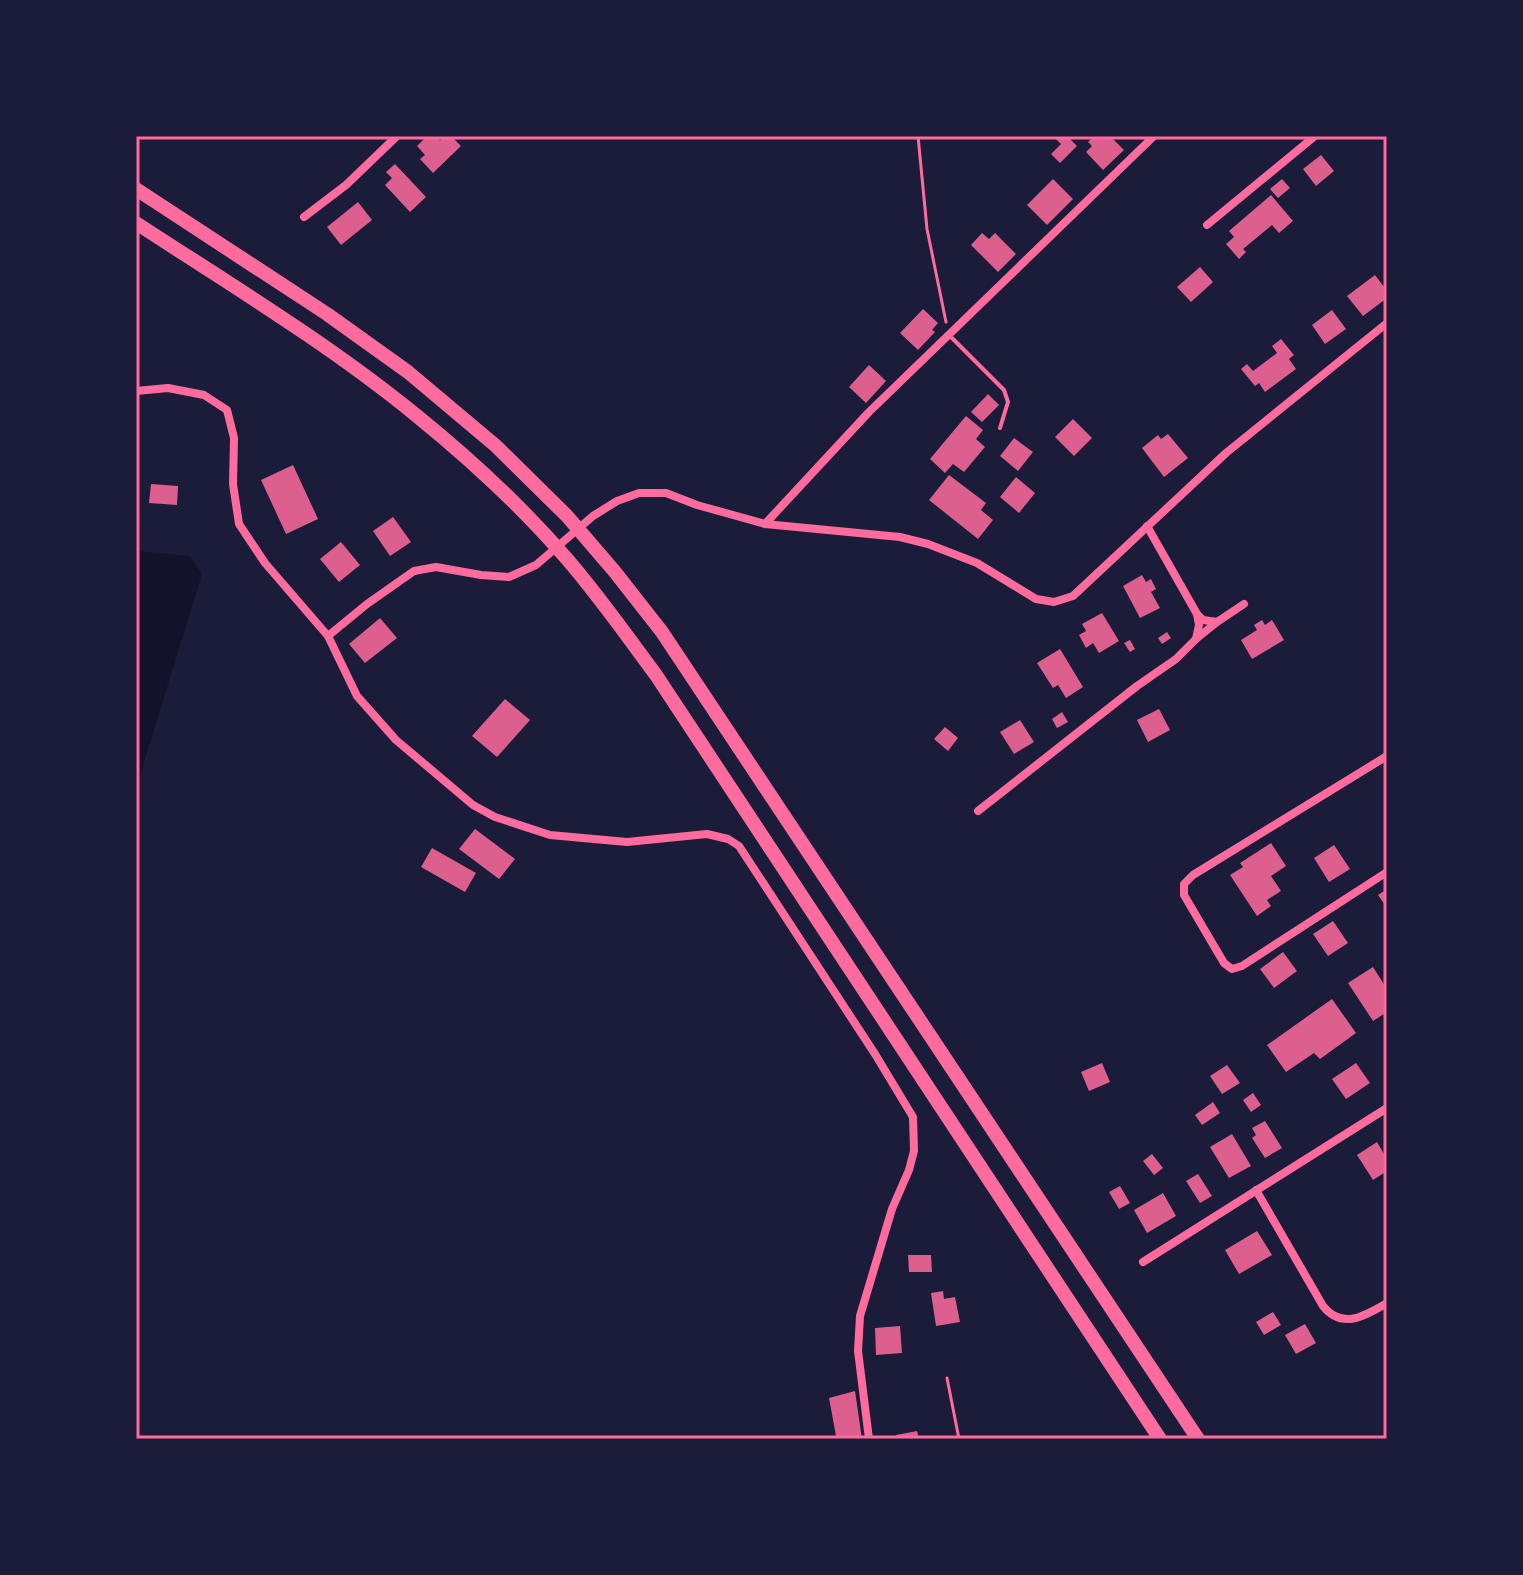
<svg xmlns="http://www.w3.org/2000/svg" width="1523" height="1575" viewBox="0 0 1523 1575" font-family="'Noto Serif',serif">
	<rect width="100%" height="100%" fill="#1b1b3a"/>
	<polygon fill="#12122b" points="136,551 190,556 202,574 136,788"/>
	<g fill="#dd5f8e">
		<polygon points="427,136 436,136 440,140 445,136 451,136 461,146 433,173 420,159 425,155 417,146"/>
		<polygon points="1057,136 1067,136 1077,146 1060,163 1051,154 1061,144 1055,138"/>
		<polygon points="1094,136 1110,136 1124,150 1103,170 1086,152 1092,146 1088,142"/>
		<polygon points="1321,155 1334,171 1316,186 1303,169"/>
		<polygon points="395,164 426,197 410,212 385,185 392,178 386,172"/>
		<polygon points="1053,179 1073,199 1047,225 1027,205"/>
		<polygon points="1282,179 1290,188 1278,198 1270,189"/>
		<polygon points="1271,195 1293,221 1279,233 1272,225 1243,249 1246,252 1239,259 1226,244 1234,237 1229,231"/>
		<polygon points="358,202 372,220 341,245 327,227"/>
		<polygon points="982,233 989,239 995,233 1016,254 998,272 971,245"/>
		<polygon points="1200,267 1213,282 1191,302 1177,287"/>
		<polygon points="1375,275 1387,291 1387,298 1363,316 1347,296"/>
		<polygon points="923,309 938,323 932,330 935,332 918,350 900,333"/>
		<polygon points="1332,310 1346,329 1325,344 1312,325"/>
		<polygon points="1281,339 1294,355 1289,359 1296,369 1265,392 1259,383 1255,386 1241,369 1247,364 1253,371 1277,353 1272,346"/>
		<polygon points="869,365 886,381 866,403 849,387"/>
		<polygon points="988,394 999,405 982,422 971,412"/>
		<polygon points="966,416 983,430 976,439 985,447 964,472 953,464 945,473 930,459"/>
		<polygon points="1073,419 1092,438 1074,456 1055,437"/>
		<polygon points="1168,434 1188,458 1164,477 1142,448 1158,435 1161,439"/>
		<polygon points="1014,438 1033,452 1018,471 1000,456"/>
		<polygon points="293,465 318,519 286,534 261,480"/>
		<polygon points="949,475 986,503 981,510 993,520 978,539 929,500"/>
		<polygon points="1016,477 1035,493 1019,513 1000,497"/>
		<polygon points="151,484 178,486 177,505 149,503"/>
		<polygon points="393,517 411,542 390,556 373,531"/>
		<polygon points="341,542 360,565 339,582 320,559"/>
		<polygon points="1142,575 1146,582 1151,579 1156,589 1151,592 1160,608 1140,618 1123,586"/>
		<polygon points="1102,613 1119,641 1099,653 1093,643 1086,648 1079,635 1086,631 1082,624"/>
		<polygon points="380,618 397,638 365,663 349,644"/>
		<polygon points="1262,620 1265,625 1272,620 1284,640 1252,659 1241,640 1257,630 1254,625"/>
		<polygon points="1167,632 1171,638 1162,644 1158,638"/>
		<polygon points="1130,640 1135,649 1130,652 1124,643"/>
		<polygon points="1060,649 1083,687 1066,698 1058,685 1053,688 1037,663"/>
		<polygon points="505,699 530,720 497,757 472,736"/>
		<polygon points="1159,709 1170,730 1148,742 1137,720"/>
		<polygon points="1062,712 1068,722 1057,728 1052,719"/>
		<polygon points="1020,720 1034,742 1014,754 1000,732"/>
		<polygon points="945,727 958,738 948,751 934,739"/>
		<polygon points="475,829 515,859 499,879 459,849"/>
		<polygon points="1271,843 1286,866 1271,876 1281,891 1267,900 1271,906 1257,916 1230,875 1243,867 1240,863"/>
		<polygon points="1334,845 1350,869 1329,882 1314,858"/>
		<polygon points="432,848 476,873 465,892 421,867"/>
		<polygon points="1387,889 1387,908 1378,895"/>
		<polygon points="1333,921 1348,943 1328,956 1313,934"/>
		<polygon points="1283,952 1297,971 1274,988 1260,969"/>
		<polygon points="1373,967 1387,989 1387,1012 1373,1021 1348,983"/>
		<polygon points="1332,999 1356,1033 1320,1059 1314,1053 1286,1072 1267,1045"/>
		<polygon points="1102,1063 1110,1082 1089,1091 1081,1072"/>
		<polygon points="1356,1063 1370,1083 1346,1099 1332,1079"/>
		<polygon points="1227,1065 1240,1083 1222,1094 1210,1076"/>
		<polygon points="1253,1093 1261,1105 1251,1112 1243,1100"/>
		<polygon points="1213,1102 1220,1113 1202,1125 1195,1115"/>
		<polygon points="1265,1121 1282,1148 1265,1158 1252,1138 1256,1135 1252,1128"/>
		<polygon points="1232,1134 1251,1166 1229,1178 1210,1147"/>
		<polygon points="1377,1142 1384,1154 1387,1151 1387,1171 1373,1180 1357,1155"/>
		<polygon points="1152,1154 1163,1168 1154,1175 1143,1161"/>
		<polygon points="1198,1174 1212,1196 1200,1203 1186,1181"/>
		<polygon points="1120,1186 1130,1203 1119,1209 1109,1192"/>
		<polygon points="1163,1193 1176,1216 1147,1233 1134,1210"/>
		<polygon points="1257,1231 1272,1255 1239,1274 1225,1250"/>
		<polygon points="908,1255 931,1255 932,1272 909,1272"/>
		<polygon points="943,1291 944,1299 955,1297 960,1322 936,1326 931,1293"/>
		<polygon points="1273,1312 1281,1325 1264,1335 1256,1322"/>
		<polygon points="1305,1324 1316,1343 1296,1354 1285,1335"/>
		<polygon points="900,1326 902,1353 876,1355 875,1328"/>
		<polygon points="855,1391 862,1439 827,1439 836,1436 829,1398"/>
		<polygon points="917,1431 919,1439 897,1439 896,1435"/>
	</g>
	<g fill="none" stroke-linecap="round" stroke-linejoin="round">
		<g stroke="#ff6b9d" stroke-width="3">
			<polyline points="918,136 927,229 946,322"/>
			<polyline points="947,1378 959,1439"/>
		</g>
		<polyline stroke="#ff6b9d" stroke-width="4" points="950,336 1004,390 1008,402 1000,428"/>
		<g stroke="#ff6b9d" stroke-width="8">
			<polyline points="304,217 346,185 397,136"/>
			<polyline points="1207,225 1315,136"/>
			<polyline points="136,391 168,388 204,395 227,410 234,438 233,484 239,524 265,563 328,636 357,696 396,740 473,805 495,817 550,835 627,842 707,834 728,839 739,846 875,1054 913,1117 914,1151 909,1170 892,1209 860,1316 858,1351 869,1439"/>
			<polyline points="765,524 869,412 1154,136"/>
			<polyline points="1197,614 1203,620 1217,622 1244,604"/>
			<polyline points="328,636 367,604 414,571 436,567 481,575 509,577 536,565 593,516 617,501 639,493 666,493 697,505 765,524 900,537 928,544 977,563 1036,599 1054,602 1073,596 1226,453 1387,323"/>
			<polyline points="1196,639 1217,622"/>
			<polyline points="1387,756 1193,875 1184,884 1184,895 1224,963 1232,969 1242,966 1387,872"/>
			<polyline points="978,811 1137,686 1176,659 1196,639 1199,625 1197,614 1147,526"/>
			<path d="M1256 1190 1323 1306C1342 1330 1365 1316 1387 1303"/>
			<polyline points="1143,1262 1387,1108"/>
		</g>
		<g stroke="#ff6b9d" stroke-width="14">
			<polyline points="136,189 327,314 408,372 496,446 567,516 615,572 662,632 1198,1439"/>
			<path d="M136 223C231 285 329 344 417 416 470 459 523 508 567 559 599 596 627 636 656 675L1160 1439"/>
		</g>
	</g>
	<rect width="1523" height="1575" fill="none" stroke="#1b1b3a" stroke-width="276"/>
	<rect x="138" y="138" width="1247" height="1299" fill="none" stroke="#ff6b9d" stroke-width="3"/>
</svg>
